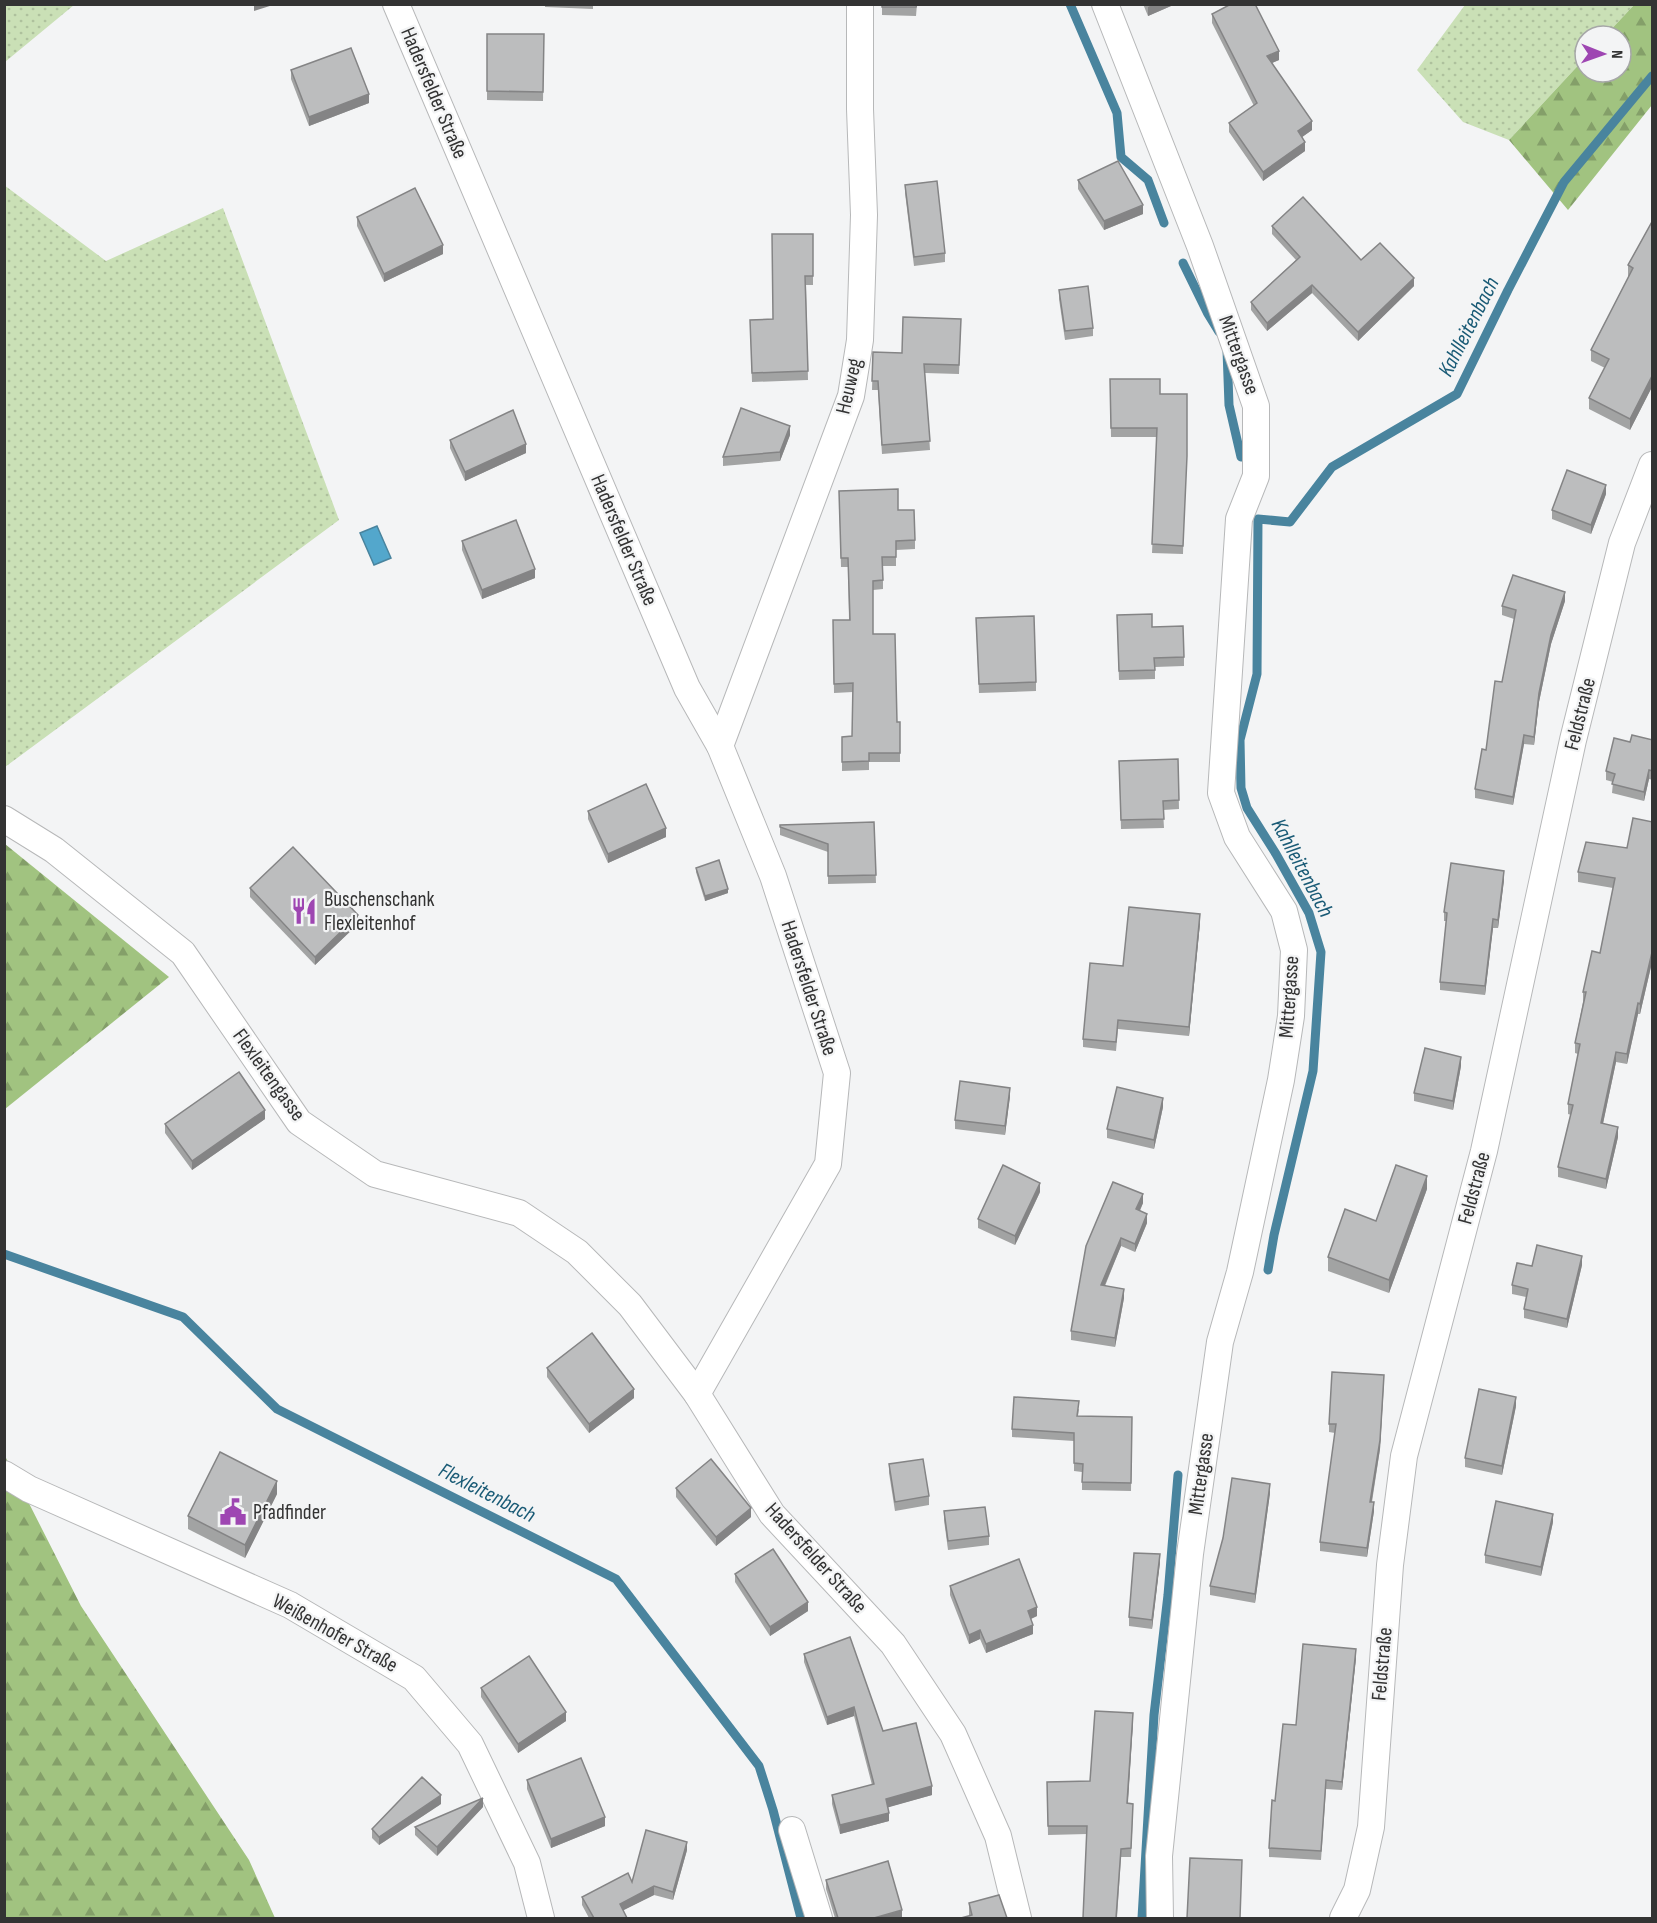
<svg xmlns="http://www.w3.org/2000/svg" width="1657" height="1923" viewBox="0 0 1657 1923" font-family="'Sofia Sans Condensed',sans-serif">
	<defs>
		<pattern id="grass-dots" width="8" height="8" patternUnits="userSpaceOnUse" patternTransform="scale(1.5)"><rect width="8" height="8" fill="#cae0b6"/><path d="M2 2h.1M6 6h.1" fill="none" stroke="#aec19d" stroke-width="1.8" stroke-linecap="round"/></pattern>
		<pattern id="forest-firs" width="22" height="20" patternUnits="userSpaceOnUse" patternTransform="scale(1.5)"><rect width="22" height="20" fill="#a1c380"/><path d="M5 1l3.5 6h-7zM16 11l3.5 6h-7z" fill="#849f69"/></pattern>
	</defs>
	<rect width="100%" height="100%" fill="#f3f4f5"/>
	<g fill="url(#grass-dots)">
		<polygon points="5,4 74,4 74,5 5,62"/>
		<polygon points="1465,5 1634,5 1605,36 1585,36 1585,58 1509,140 1463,122 1417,70"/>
		<polygon points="4,185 106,261 223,208 339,520 5,767"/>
	</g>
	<g fill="url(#forest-firs)">
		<polygon points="1634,5 1652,5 1652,105 1568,210 1509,140 1585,58 1585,72 1621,72 1621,36 1605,36"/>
		<polygon points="5,844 169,977 5,1109"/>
		<polygon points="4,1454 81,1606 249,1860 275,1918 5,1918"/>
	</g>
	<polygon fill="#53a7cc" stroke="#49849e" stroke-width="1.5" points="377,526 391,558 374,565 360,533"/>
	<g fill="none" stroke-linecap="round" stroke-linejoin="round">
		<g stroke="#49849e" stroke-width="9">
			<polyline points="1070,4 1117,113 1121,157 1148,180 1164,223"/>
			<polyline points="1183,263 1208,314 1219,332"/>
			<polyline points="1227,350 1229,405 1241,457"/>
			<polyline points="4,1254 183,1317 277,1409 616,1579 759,1766 773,1810 801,1918"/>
			<polyline points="1268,1270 1274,1235 1313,1071 1321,952 1309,913 1276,854 1247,808 1241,788 1240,740 1257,674 1258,519 1290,522 1332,467 1457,394 1508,290 1564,182 1652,76"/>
			<polyline points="1142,1918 1154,1715 1168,1595 1178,1475"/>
		</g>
		<defs>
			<g id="minor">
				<polyline points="396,4 687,688 720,746 773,876 837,1073 828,1164 697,1394 772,1514 893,1644 953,1734 998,1836 1018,1918"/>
				<polyline points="1105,4 1200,246 1256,406 1256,476 1239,519 1221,793 1237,837 1284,911 1294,950 1291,1016 1281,1080 1240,1272 1220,1342 1190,1554 1159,1856 1160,1918"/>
				<polyline points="720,746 851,396 860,340 864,215 860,109 860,4"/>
				<polyline points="4,819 54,850 183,953 299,1122 375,1174 519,1213 577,1252 630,1305 697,1394"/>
				<polyline points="4,1474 29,1489 290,1605 414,1678 470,1744 527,1863 541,1918"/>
				<polyline points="792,1830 819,1918"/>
				<polyline points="1343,1918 1357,1890 1371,1827 1390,1565 1404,1456 1484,1151 1573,740 1622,543 1652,465"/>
			</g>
		</defs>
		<use href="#minor" stroke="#b7b8b9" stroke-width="28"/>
		<use href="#minor" stroke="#fff" stroke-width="26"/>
	</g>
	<g fill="#a2a3a3">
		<polygon points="545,4 593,4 593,9 545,7"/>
		<polygon points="882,4 917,4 916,16 882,15"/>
		<polygon points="1143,4 1171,4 1171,6 1148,16"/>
		<polygon points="1212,14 1279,60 1272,63 1312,130 1302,137 1305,151 1263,181 1229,132 1229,123 1254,106 1212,23"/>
		<polygon points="487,34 544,34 543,101 487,100"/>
		<polygon points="291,70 369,103 309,126 291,79"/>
		<polygon points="1078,180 1143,214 1104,230 1078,189"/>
		<polygon points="905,185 945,253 945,262 914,266 905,193"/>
		<polygon points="357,217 443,254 384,282 357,226"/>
		<polygon points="1653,220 1653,385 1630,430 1589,409 1589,398 1605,368 1591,361 1591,350 1629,276 1628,276 1628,265"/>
		<polygon points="1272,226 1361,260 1414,286 1358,341 1312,293 1267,331 1251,310 1251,302 1296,260 1272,234"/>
		<polygon points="813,234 813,285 806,285 808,380 752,382 750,320 773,319"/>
		<polygon points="1059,290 1093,328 1093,336 1065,340 1059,299"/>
		<polygon points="961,319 959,374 925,373 930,450 882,454 878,390 872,390 873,352 902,353"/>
		<polygon points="1110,379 1160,394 1187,394 1183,554 1152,553 1157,437 1111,437"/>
		<polygon points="790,435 780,461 723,466 723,457"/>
		<polygon points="450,440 526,453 465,481 450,448"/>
		<polygon points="839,491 898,510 915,540 915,549 896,550 896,566 883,566 883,589 873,590 873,634 897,722 900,722 900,762 869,762 869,770 842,771 842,737 852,736 853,692 834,693 833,620 849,620 848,567 841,567"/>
		<polygon points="1606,494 1591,534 1552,519 1552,510"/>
		<polygon points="462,541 535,578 482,599 462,550"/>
		<polygon points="1565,601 1551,644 1539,702 1534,745 1524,744 1513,805 1475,798 1475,789 1486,750 1502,682 1514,619 1502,615 1502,606"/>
		<polygon points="1117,615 1152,627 1184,657 1184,666 1155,667 1155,679 1119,680"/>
		<polygon points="976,618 1036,682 1036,691 979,693"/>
		<polygon points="1653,740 1653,780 1649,779 1644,801 1612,793 1613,782 1606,780 1606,771 1630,742"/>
		<polygon points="1178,759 1179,809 1163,810 1164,828 1121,829 1119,761"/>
		<polygon points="588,811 666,837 608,863 588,819"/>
		<polygon points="874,822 876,883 828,884 828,852 780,835 780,825"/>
		<polygon points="1653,822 1653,958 1640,1014 1638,1014 1627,1064 1616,1062 1603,1123 1618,1137 1606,1189 1558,1177 1558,1167 1571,1115 1568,1114 1568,1104 1578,1054 1575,1053 1575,1043 1583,1002 1583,992 1600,953 1613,888 1578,882 1578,872 1627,848"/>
		<polygon points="696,868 728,893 705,901 696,872"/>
		<polygon points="1504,880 1498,928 1493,928 1485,995 1440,990 1440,982 1446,921 1444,921 1444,912"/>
		<polygon points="250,888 358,924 315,965 250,897"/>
		<polygon points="1200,923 1189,1036 1118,1029 1116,1051 1083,1047 1083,1039 1123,966"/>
		<polygon points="1461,1066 1453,1110 1414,1101 1414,1093"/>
		<polygon points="1010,1096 1005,1135 955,1129 955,1120"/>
		<polygon points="1163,1107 1154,1149 1107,1138 1107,1129"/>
		<polygon points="265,1119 192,1170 165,1133 165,1124"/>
		<polygon points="1427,1189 1389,1293 1328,1271 1328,1257 1376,1221"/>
		<polygon points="1040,1192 1015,1245 978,1228 978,1219"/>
		<polygon points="1143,1194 1143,1203 1140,1211 1147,1223 1135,1252 1121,1246 1105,1286 1124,1298 1115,1347 1071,1340 1071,1331"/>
		<polygon points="1582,1265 1567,1328 1524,1318 1524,1309 1526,1297 1512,1294 1512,1285 1532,1266"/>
		<polygon points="547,1368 634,1398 589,1433 547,1377"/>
		<polygon points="1384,1384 1380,1449 1372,1502 1374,1511 1367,1557 1320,1551 1320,1542 1335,1433 1329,1432 1329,1424"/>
		<polygon points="1516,1406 1502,1475 1465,1467 1465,1458"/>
		<polygon points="1079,1409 1078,1416 1132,1417 1131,1491 1082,1490 1082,1472 1074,1471 1074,1441 1012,1437 1012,1429"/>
		<polygon points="889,1464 929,1496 929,1505 895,1511 889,1473"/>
		<polygon points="676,1488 751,1517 716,1546 676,1497"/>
		<polygon points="1270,1493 1255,1603 1210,1595 1210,1586"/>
		<polygon points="277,1494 245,1558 188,1529 188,1516"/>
		<polygon points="944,1511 989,1536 989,1545 948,1550 944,1520"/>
		<polygon points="1553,1522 1541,1576 1485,1563 1485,1555"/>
		<polygon points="1160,1562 1152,1629 1129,1626 1129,1617"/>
		<polygon points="735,1574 808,1611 770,1636 735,1582"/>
		<polygon points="950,1586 1037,1616 1031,1619 1033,1634 986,1653 980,1639 969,1644 950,1595"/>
		<polygon points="804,1654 883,1731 932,1795 888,1807 889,1821 840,1834 832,1804 832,1795 872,1785 854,1716 827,1725 804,1662"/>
		<polygon points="1356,1658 1342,1790 1326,1789 1321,1860 1269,1857 1269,1848 1275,1801 1296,1725"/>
		<polygon points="481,1688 566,1721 518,1753 481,1697"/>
		<polygon points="1133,1722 1128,1803 1133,1813 1131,1857 1121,1857 1117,1918 1083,1918 1087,1834 1048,1835 1047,1782 1090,1781"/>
		<polygon points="527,1780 605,1826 551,1848 527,1789"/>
		<polygon points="441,1804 379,1845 372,1838 372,1829"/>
		<polygon points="483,1807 437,1856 415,1835 415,1827"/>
		<polygon points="687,1850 673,1900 654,1895 623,1910 627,1918 589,1918 582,1905 582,1897 632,1882"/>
		<polygon points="826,1880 902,1918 835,1918 826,1889"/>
		<polygon points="969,1903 1007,1918 969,1916"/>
	</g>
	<g fill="#848485">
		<polygon points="254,4 276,4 254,11"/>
		<polygon points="1154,4 1171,4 1171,6 1148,16 1148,7"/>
		<polygon points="1279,51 1279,60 1267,65 1267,56"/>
		<polygon points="369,94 369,103 309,126 309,117"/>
		<polygon points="1312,121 1312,130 1298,140 1298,131"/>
		<polygon points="1305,142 1305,151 1263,181 1263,172"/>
		<polygon points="1143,205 1143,214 1104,230 1104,221"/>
		<polygon points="443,245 443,254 384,282 384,274"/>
		<polygon points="1414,278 1414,286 1358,341 1358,332"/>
		<polygon points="1312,285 1312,293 1267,331 1267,323"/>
		<polygon points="1653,374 1653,385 1630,430 1630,419"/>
		<polygon points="790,426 790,435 780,461 780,452"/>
		<polygon points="526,444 526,453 465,481 465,472"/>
		<polygon points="1606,485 1606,494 1591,534 1591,525"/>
		<polygon points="535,569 535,578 482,599 482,590"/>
		<polygon points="1565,592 1565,601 1551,644 1539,702 1534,745 1534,737 1539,693 1551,635"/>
		<polygon points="1524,735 1524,744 1513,805 1513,797"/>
		<polygon points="1649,770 1649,779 1644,801 1644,792"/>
		<polygon points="666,828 666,837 608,863 608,854"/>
		<polygon points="1504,871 1504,880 1498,928 1498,920"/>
		<polygon points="728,889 728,893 705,901 705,896"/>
		<polygon points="1200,914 1200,923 1189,1036 1189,1027"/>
		<polygon points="358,915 358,924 315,965 315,957"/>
		<polygon points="1493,919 1493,928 1485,995 1485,986"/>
		<polygon points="1653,948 1653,958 1640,1014 1640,1004"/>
		<polygon points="1638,1003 1638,1014 1627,1064 1627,1054"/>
		<polygon points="1616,1052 1616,1062 1601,1133 1601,1123"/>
		<polygon points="1461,1057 1461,1066 1453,1110 1453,1101"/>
		<polygon points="1010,1088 1010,1096 1005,1135 1005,1126"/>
		<polygon points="1163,1098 1163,1107 1154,1149 1154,1140"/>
		<polygon points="265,1110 265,1119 192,1170 192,1161"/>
		<polygon points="1618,1127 1618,1137 1606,1189 1606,1179"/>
		<polygon points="1427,1176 1427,1189 1389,1293 1389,1280"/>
		<polygon points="1040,1183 1040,1192 1015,1245 1015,1236"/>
		<polygon points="1143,1194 1143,1203 1136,1218 1136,1209"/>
		<polygon points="1147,1214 1147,1223 1135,1252 1135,1244"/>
		<polygon points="1121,1238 1121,1246 1101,1294 1101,1285"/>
		<polygon points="1582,1256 1582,1265 1567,1328 1567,1319"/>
		<polygon points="1124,1289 1124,1298 1115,1347 1115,1338"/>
		<polygon points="1384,1375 1380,1449 1370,1511 1370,1502"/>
		<polygon points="634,1389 634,1398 589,1433 589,1424"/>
		<polygon points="1516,1397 1516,1406 1502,1475 1502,1466"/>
		<polygon points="277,1481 277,1494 245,1558 245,1545"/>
		<polygon points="1270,1484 1270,1493 1255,1603 1255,1594"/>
		<polygon points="1374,1502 1374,1511 1367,1557 1367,1548"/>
		<polygon points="751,1508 751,1517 716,1546 716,1537"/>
		<polygon points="1553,1514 1553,1522 1541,1576 1541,1567"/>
		<polygon points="1160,1554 1160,1562 1152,1629 1152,1620"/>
		<polygon points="808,1602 808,1611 770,1636 770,1627"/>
		<polygon points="1037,1607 1037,1616 1028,1620 1028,1611"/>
		<polygon points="1033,1625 1033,1634 986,1653 986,1644"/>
		<polygon points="980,1630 980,1639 969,1644 969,1635"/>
		<polygon points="1356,1649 1356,1658 1342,1790 1342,1782"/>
		<polygon points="854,1707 854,1716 827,1725 827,1717"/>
		<polygon points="566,1712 566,1721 518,1753 518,1744"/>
		<polygon points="1133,1713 1133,1722 1127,1812 1127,1803"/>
		<polygon points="932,1786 932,1795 886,1808 886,1799"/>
		<polygon points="441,1795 441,1804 379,1845 379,1837"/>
		<polygon points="483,1798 483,1807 437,1856 437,1847"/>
		<polygon points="889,1813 889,1821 840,1834 840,1825"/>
		<polygon points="605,1817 605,1826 551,1848 551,1839"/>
		<polygon points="687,1842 687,1850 673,1900 673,1892"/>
		<polygon points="654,1886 654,1895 620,1912 620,1904"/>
		<polygon points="902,1910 902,1918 874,1918"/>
	</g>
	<g fill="#bcbdbe" stroke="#848485" stroke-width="1.5">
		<polygon points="882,4 917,4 916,7 882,7"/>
		<polygon points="1231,4 1255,4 1279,51 1267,56 1312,121 1298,131 1305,142 1263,172 1229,123 1257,103 1212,14"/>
		<polygon points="487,34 544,34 543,92 487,91"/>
		<polygon points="351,48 369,94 309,117 291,70"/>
		<polygon points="1118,161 1143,205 1104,221 1078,180"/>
		<polygon points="937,181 945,253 914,257 905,185"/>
		<polygon points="415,188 443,245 384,274 357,217"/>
		<polygon points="1303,197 1361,260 1380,243 1414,278 1358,332 1312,285 1267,323 1251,302 1300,257 1272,226"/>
		<polygon points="1653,220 1653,374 1630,419 1589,398 1609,359 1591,350 1633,268 1628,265"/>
		<polygon points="772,234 813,234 813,276 805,276 808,371 752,373 750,320 773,319"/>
		<polygon points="1088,286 1093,328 1065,331 1059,290"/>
		<polygon points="903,317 961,319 959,365 924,364 930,441 882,445 878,381 872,381 873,352 902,353"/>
		<polygon points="1110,379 1160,379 1160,394 1187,394 1187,456 1183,546 1152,544 1157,428 1111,428"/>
		<polygon points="741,408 790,426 780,452 723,457"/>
		<polygon points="513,410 526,444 465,472 450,440"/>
		<polygon points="1567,470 1606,485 1591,525 1552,510"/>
		<polygon points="898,489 898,510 914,510 915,540 896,541 896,557 882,557 883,580 873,581 873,634 895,634 897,722 900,722 900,753 869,753 869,761 842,762 842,737 852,736 853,683 834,684 833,620 850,620 848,558 841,558 839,491"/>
		<polygon points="516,520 535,569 482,590 462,541"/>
		<polygon points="1513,575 1565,592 1551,635 1539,693 1534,737 1524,735 1513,797 1475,789 1482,749 1486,750 1495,681 1502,682 1516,610 1502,606"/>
		<polygon points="1152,614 1152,627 1183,626 1184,657 1154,658 1155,670 1119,671 1117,615"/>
		<polygon points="1034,616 1036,682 979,684 976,618"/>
		<polygon points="1632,735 1653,740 1653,771 1649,770 1644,792 1612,784 1615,774 1606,771 1614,738 1630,742"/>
		<polygon points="1178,759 1179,800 1163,801 1164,819 1121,820 1119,761"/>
		<polygon points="646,784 666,828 608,854 588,811"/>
		<polygon points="1633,818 1653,822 1653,948 1640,1004 1638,1003 1627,1054 1616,1052 1601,1123 1618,1127 1606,1179 1558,1167 1573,1105 1568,1104 1580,1044 1575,1043 1586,992 1583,992 1592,951 1600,953 1615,878 1578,872 1586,842 1627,848"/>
		<polygon points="874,822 876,875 828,876 828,844 780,827 780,825"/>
		<polygon points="293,847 358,915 315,957 250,888"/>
		<polygon points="719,860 728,889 705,896 696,868"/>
		<polygon points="1451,863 1504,871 1498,920 1493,919 1485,986 1440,982 1447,913 1444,912"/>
		<polygon points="1129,907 1200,914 1189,1027 1118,1020 1116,1042 1083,1039 1090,963 1123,966"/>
		<polygon points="1425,1048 1461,1057 1453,1101 1414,1093"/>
		<polygon points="239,1072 265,1110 192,1161 165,1124"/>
		<polygon points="960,1081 1010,1088 1005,1126 955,1120"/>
		<polygon points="1117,1087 1163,1098 1154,1140 1107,1129"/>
		<polygon points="1003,1165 1040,1183 1015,1236 978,1219"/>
		<polygon points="1396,1165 1427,1176 1389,1280 1328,1257 1345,1209 1376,1221"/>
		<polygon points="1113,1182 1143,1194 1136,1209 1147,1214 1135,1244 1121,1238 1101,1285 1124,1289 1115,1338 1071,1331 1086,1246"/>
		<polygon points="1537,1245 1582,1256 1567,1319 1524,1309 1528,1289 1512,1285 1517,1263 1532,1266"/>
		<polygon points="592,1333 634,1389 589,1424 547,1368"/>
		<polygon points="1332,1372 1384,1375 1380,1440 1370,1502 1374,1502 1367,1548 1320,1542 1336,1424 1329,1424"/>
		<polygon points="1479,1389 1516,1397 1502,1466 1465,1458"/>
		<polygon points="1014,1397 1079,1401 1077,1416 1132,1417 1131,1483 1082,1482 1083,1464 1074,1463 1074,1433 1012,1429"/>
		<polygon points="220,1452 277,1481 245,1545 188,1516"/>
		<polygon points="711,1459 751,1508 716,1537 676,1488"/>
		<polygon points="923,1459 929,1496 895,1502 889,1464"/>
		<polygon points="1232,1478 1270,1484 1255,1594 1210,1586 1223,1538"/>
		<polygon points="1496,1501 1553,1514 1541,1567 1485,1555"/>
		<polygon points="985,1507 989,1536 948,1541 944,1511"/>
		<polygon points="773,1549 808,1602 770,1627 735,1574"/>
		<polygon points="1134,1553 1160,1554 1152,1620 1129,1617"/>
		<polygon points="1019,1559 1037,1607 1028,1611 1033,1625 986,1644 980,1630 969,1635 950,1586"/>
		<polygon points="850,1637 883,1731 916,1723 932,1786 886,1799 889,1813 840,1825 832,1795 874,1784 854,1707 827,1717 804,1654"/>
		<polygon points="1303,1644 1356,1649 1342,1782 1326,1780 1321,1851 1269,1848 1272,1800 1275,1801 1283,1724 1296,1725"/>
		<polygon points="529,1656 566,1712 518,1744 481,1688"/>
		<polygon points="1095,1711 1133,1713 1127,1803 1133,1804 1131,1848 1121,1849 1116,1918 1083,1918 1087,1826 1048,1826 1047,1782 1090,1781"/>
		<polygon points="581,1758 605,1817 551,1839 527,1780"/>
		<polygon points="422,1777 441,1795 379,1837 372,1829"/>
		<polygon points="483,1798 437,1847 415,1827"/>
		<polygon points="646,1830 687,1842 673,1892 654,1886 620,1904 627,1918 594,1918 582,1897 628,1873 632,1882"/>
		<polygon points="1190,1858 1242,1860 1240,1918 1187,1918"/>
		<polygon points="888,1861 902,1910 874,1918 838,1918 826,1880"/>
		<polygon points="999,1895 1007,1918 961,1918 972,1915 969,1903"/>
	</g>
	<defs>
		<symbol id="restaurant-bare" viewBox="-9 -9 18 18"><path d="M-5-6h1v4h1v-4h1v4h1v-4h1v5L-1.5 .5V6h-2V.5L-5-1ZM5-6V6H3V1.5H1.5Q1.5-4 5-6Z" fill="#9e46b2" stroke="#f3f4f5" stroke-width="2.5" paint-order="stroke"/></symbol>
		<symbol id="civic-bare" viewBox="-9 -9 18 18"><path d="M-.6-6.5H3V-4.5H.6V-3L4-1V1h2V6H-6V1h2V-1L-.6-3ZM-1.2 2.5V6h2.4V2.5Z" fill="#9e46b2" stroke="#f3f4f5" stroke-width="2.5" paint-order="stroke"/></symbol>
	</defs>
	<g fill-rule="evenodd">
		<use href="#restaurant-bare" x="285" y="892" width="38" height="38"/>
		<use href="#civic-bare" x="214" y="1493" width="38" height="38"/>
	</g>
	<g text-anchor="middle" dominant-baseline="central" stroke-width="4.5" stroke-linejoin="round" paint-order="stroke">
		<g font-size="21" fill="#333" stroke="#f3f4f5">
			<text transform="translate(434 93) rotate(67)">Hadersfelder Straße</text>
			<text transform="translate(1239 355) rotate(70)">Mittergasse</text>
			<text transform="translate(849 386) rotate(-77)">Heuweg</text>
			<text transform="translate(624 540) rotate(67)">Hadersfelder Straße</text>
			<text transform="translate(1580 714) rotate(-76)">Feldstraße</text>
			<text transform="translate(809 988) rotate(72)">Hadersfelder Straße</text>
			<text transform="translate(1289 997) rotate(-86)">Mittergasse</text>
			<text transform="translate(269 1075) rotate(54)">Flexleitengasse</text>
			<text transform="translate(1474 1188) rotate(-75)">Feldstraße</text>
			<text transform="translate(1201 1474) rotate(-82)">Mittergasse</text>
			<text transform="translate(816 1558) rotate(48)">Hadersfelder Straße</text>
			<text transform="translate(335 1633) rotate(29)">Weißenhofer Straße</text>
			<text transform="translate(1382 1664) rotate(-85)">Feldstraße</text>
		</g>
		<g font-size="21" fill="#333" stroke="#f3f4f5" text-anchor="start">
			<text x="324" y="899">Buschenschank<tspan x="324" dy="24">Flexleitenhof</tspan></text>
			<text x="253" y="1512">Pfadfinder</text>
		</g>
		<g font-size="22" font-style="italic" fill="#1a5b76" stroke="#f3f4f5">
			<text transform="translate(1469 327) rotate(-63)">Kahlleitenbach</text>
			<text transform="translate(1302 868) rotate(62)">Kahlleitenbach</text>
			<text transform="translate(487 1493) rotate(27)">Flexleitenbach</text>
		</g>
	</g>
	<rect width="1657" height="1923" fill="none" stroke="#333333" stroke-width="12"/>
	<g transform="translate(1603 54) rotate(91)"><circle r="28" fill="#f3f4f5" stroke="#a6a7a7" stroke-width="1.5"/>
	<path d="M0-4.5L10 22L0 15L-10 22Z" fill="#9e46b2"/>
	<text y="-9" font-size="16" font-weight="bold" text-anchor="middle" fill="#333333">N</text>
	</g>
</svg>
